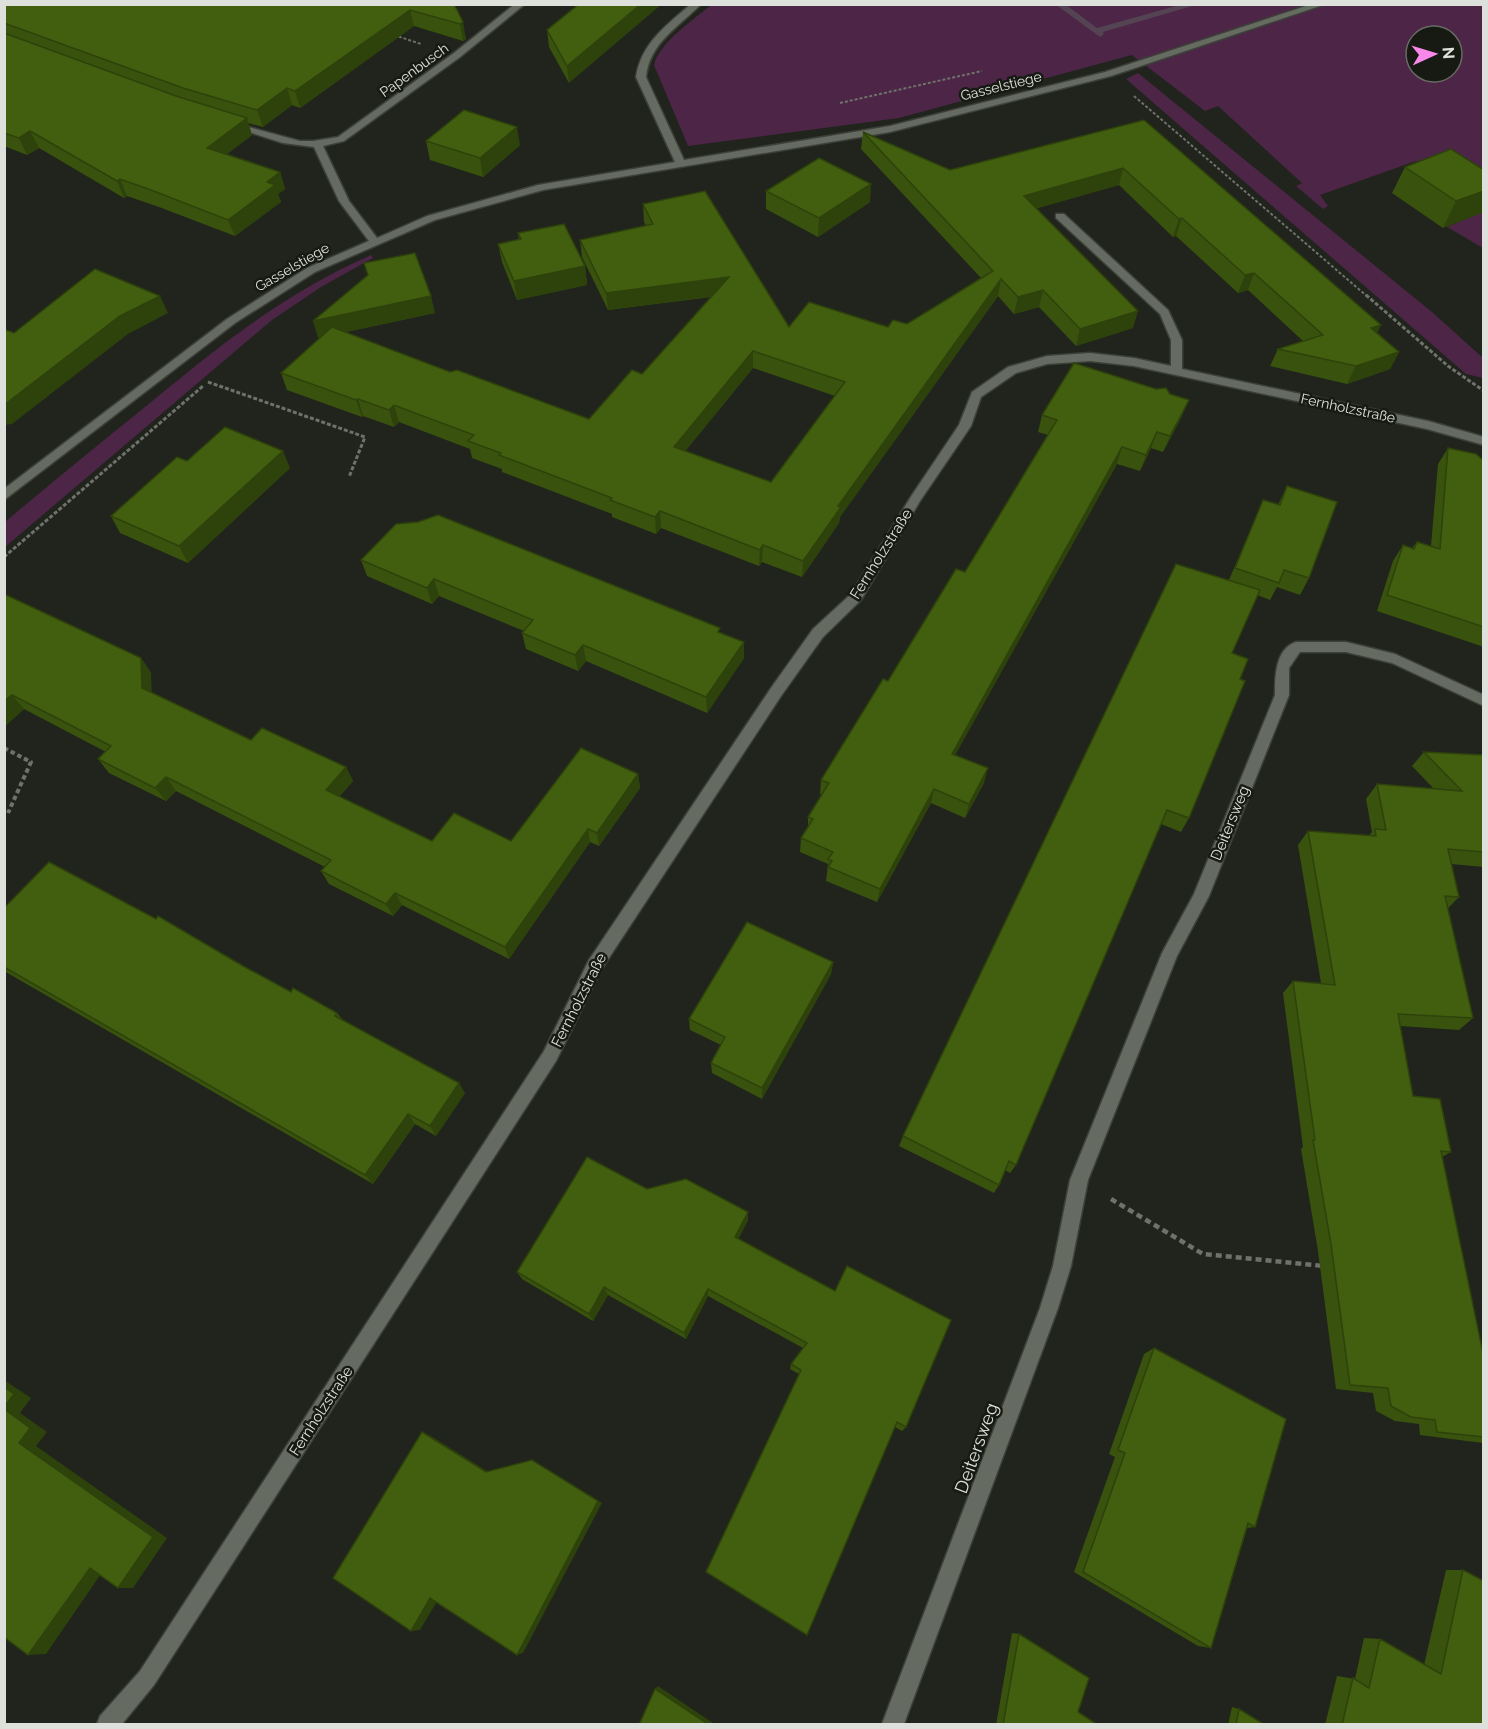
<svg xmlns="http://www.w3.org/2000/svg" width="1488" height="1729" viewBox="0 0 1488 1729" font-family="Raleway,sans-serif">
	<rect width="100%" height="100%" fill="#20241c"/>
	<g fill="#4c2547" fill-rule="evenodd">
		<path d="M711 5H1483V192L1465 193 1416 161 1320 195 1328 206 1323 209 1296 186 1302 183 1218 106 1205 111 1132 55 899 118 688 146 654 65C659 43 693 20 711 5ZM1416 36H1452V72H1416Z"/>
		<polygon points="1138,73 1432,312 1483,358 1483,378 1466,374 1126,79"/>
		<polygon points="1483,212 1483,248 1447,227"/>
		<path d="M371 255 373 258 321 287 272 320 5 547V522C51 483 98 445 145 407 219 346 283 294 371 255Z"/>
	</g>
	<g fill="none" stroke-linecap="round" stroke-linejoin="round">
		<polygon fill="#544352" fill-rule="evenodd" points="1055,4 1065,4 1097,28 1183,4 1199,4 1103,32 1104,34 1100,37"/>
		<defs>
			<g id="minor">
				<path d="M515 4H525L460 57 344 141 323 146 349 201 377 238 427 216 538 185 675 162 636 77C641 43 667 25 691 4H701C678 28 650 42 646 77L684 160 890 126 1105 72 1312 4H1326L1111 76 890 132 543 190 435 220 315 272 235 323 4 500V489L227 319 307 268 369 241 339 201 314 147 283 143 230 126V122L300 141H313L338 137 454 53Z"/>
				<polygon points="1056,214 1064,214 1168,310 1182,340 1182,369 1428,421 1484,437 1484,445 1427,429 1134,366 1090,361 1047,364 1016,373 981,397 971,426 920,501 861,600 823,637 781,696 601,970 556,1061 154,1685 122,1724 97,1724 100,1716 140,1671 544,1051 589,960 771,688 813,629 851,594 912,495 959,425 972,392 1008,367 1047,356 1090,353 1134,358 1171,366 1171,340 1160,314 1056,218"/>
				<path d="M1296 642H1346L1395 654 1484 695V706L1392 663 1346 652H1300L1289 668V695L1209 896 1177 956 1088 1180 1071 1266 1058 1308 904 1724H882L1040 1308 1053 1266 1070 1180 1162 953 1194 894 1275 695C1275 677 1275 649 1296 642Z"/>
			</g>
		</defs>
		<use href="#minor" stroke="#3d4039" stroke-width="3"/>
		<g stroke="#6f726b" stroke-width="2" stroke-dasharray="3 2" stroke-linecap="butt">
			<polyline points="394,35 421,44"/>
			<polyline points="1134,96 1368,297"/>
			<polyline points="840,103 982,71"/>
		</g>
		<g stroke="#6f726b" stroke-width="3" stroke-dasharray="4 2" stroke-linecap="butt">
			<polyline points="1366,295 1448,366 1484,391"/>
			<polyline points="208,382 365,437 349,477"/>
			<polyline points="4,557 203,386"/>
		</g>
		<polyline stroke="#6f726b" stroke-width="4" stroke-dasharray="4.5 3" stroke-linecap="butt" points="4,748 31,762 8,813"/>
		<polyline stroke="#6f726b" stroke-width="4.5" stroke-dasharray="6 4" stroke-linecap="butt" points="1111,1199 1203,1254 1324,1266"/>
		<use href="#minor" fill="#666b61" fill-rule="evenodd"/>
	</g>
	<g fill="#39520e" fill-rule="evenodd">
		<polygon points="4,4 454,4 466,39 463,41 414,26 300,108 292,105 263,127 248,123 252,135 227,154 280,172 285,189 278,194 281,202 235,236 159,207 127,196 124,198 39,148 27,155 4,146"/>
		<polygon points="579,4 569,83 549,47 547,30"/>
		<path d="M1144 120 1399 352 1390 369 1347 384 1270 366 1278 349 1303 341 1248 290 1238 293 1176 236 1173 237 1119 185 1037 208 1133 328 1076 346 1039 307 1014 314 998 296 840 517 839 523 802 577 762 562 759 566 661 528 656 534 612 517V514L502 472V469L472 458 470 449 399 422 394 427 363 416 362 417 287 390 281 373 320 338H318L368 275 435 313 346 332 450 372 589 419 642 374 711 297 608 310 582 257 580 240 646 226 644 222 643 204 789 327H888L907 324 981 278 861 149 863 132 950 170ZM753 368 835 396 771 482 685 451Z"/>
		<polygon points="426,141 520,145 483,177 430,160"/>
		<polygon points="1405,167 1484,170 1484,212 1443,228 1392,193"/>
		<polygon points="766,191 870,202 818,237 766,209"/>
		<polygon points="518,233 585,266 587,285 517,300 502,262 498,244 519,240"/>
		<polygon points="1042,415 1182,416 1163,452 1151,448 1140,471 1117,464 955,755 984,783 965,818 931,803 877,902 826,881 828,864 800,852 801,838 808,827 808,817 822,795 820,794 821,780 888,681 965,572 1048,435 1038,432"/>
		<polygon points="1448,448 1484,461 1484,647 1377,611 1393,561 1403,545 1412,548 1417,542 1431,546 1438,464"/>
		<polygon points="290,468 188,563 120,533 111,516"/>
		<polygon points="1287,486 1309,578 1300,595 1277,587 1270,600 1257,595 1232,653 1240,679 1189,818 1181,832 1161,824 1016,1165 1010,1173 1005,1170 999,1185 994,1193 899,1146 903,1136 1229,580 1263,500 1278,505"/>
		<polygon points="361,560 720,632 744,658 707,713 586,661 578,671 526,649 522,633 524,631 439,596 432,604 367,576"/>
		<polygon points="4,594 141,658 151,673 151,692 251,740 346,767 353,781 339,797 432,841 511,841 638,774 640,788 599,846 590,842 509,959 402,905 393,916 329,884 321,871 325,867 176,791 166,801 109,773 98,759 106,752 24,709 4,727"/>
		<polygon points="1424,752 1484,755 1484,867 1451,864 1459,897 1448,908 1473,1018 1459,1030 1400,1026 1413,1096 1451,1152 1442,1157 1484,1437 1484,1442 1483,1443 1420,1435 1419,1424 1395,1421 1376,1411 1373,1393 1336,1389 1318,1251 1301,1149 1303,1147 1283,993 1293,981 1321,983 1298,845 1308,831 1369,836 1372,832 1366,799 1377,784 1434,789 1412,766"/>
		<polygon points="4,908 243,966 291,992 337,1013 342,1019 465,1093 436,1136 415,1124 373,1184 4,971"/>
		<polygon points="833,962 831,974 762,1099 712,1073 711,1063 721,1045 690,1030 689,1019"/>
		<polygon points="647,1189 748,1212 748,1220 738,1239 906,1427 902,1431 790,1369 791,1364 803,1348 708,1296 686,1339 608,1295 593,1321 522,1279 517,1272"/>
		<polygon points="1154,1348 1255,1527 1247,1528 1211,1648 1198,1646 1074,1572 1115,1457 1109,1454 1144,1354"/>
		<polygon points="1446,1570 1463,1570 1484,1725 1325,1725 1337,1676 1355,1679 1364,1638 1380,1639 1424,1665"/>
		<polygon points="1012,1633 1019,1634 1078,1712 1098,1725 996,1725"/>
		<polygon points="1232,1707 1239,1709 1265,1725 1228,1725"/>
	</g>
	<g fill="#2e420b">
		<polygon points="641,4 662,4 569,83 567,66"/>
		<polygon points="410,10 414,26 300,108 295,91"/>
		<polygon points="463,22 466,39 463,41 460,24"/>
		<polygon points="287,88 292,105 263,127 257,110"/>
		<polygon points="247,118 252,135 213,165 207,148"/>
		<polygon points="517,127 520,145 483,177 480,158"/>
		<polygon points="30,131 39,148 27,155 19,138"/>
		<polygon points="1123,168 1119,185 1021,213 1024,196"/>
		<polygon points="280,172 285,189 278,194 281,202 235,236 228,220 267,182"/>
		<polygon points="120,179 127,196 124,198 117,181"/>
		<polygon points="871,184 870,202 818,237 819,218"/>
		<polygon points="1484,191 1484,212 1443,228 1456,201"/>
		<polygon points="1182,218 1176,236 1173,237 1179,219"/>
		<polygon points="585,266 587,285 517,300 514,281"/>
		<polygon points="1254,273 1248,290 1238,293 1245,275"/>
		<polygon points="729,277 729,294 608,310 606,293"/>
		<polygon points="1001,279 998,296 840,517 839,523 802,577 803,561 838,506"/>
		<polygon points="1043,290 1039,307 1014,314 1018,297"/>
		<polygon points="160,296 168,313 128,334 12,424 4,425 4,405 120,316"/>
		<polygon points="431,296 435,313 318,338 313,321"/>
		<polygon points="1138,311 1133,328 1076,346 1080,329"/>
		<polygon points="1381,325 1373,342 1371,328"/>
		<polygon points="753,351 753,368 675,464 674,447"/>
		<polygon points="1399,352 1390,369 1347,384 1356,366"/>
		<polygon points="358,399 363,416 362,417 356,400"/>
		<polygon points="1189,400 1182,416 1163,452 1170,436"/>
		<polygon points="394,405 399,422 394,427 389,410"/>
		<polygon points="1157,432 1151,448 1140,471 1146,455"/>
		<polygon points="1122,447 1117,464 948,768 952,754"/>
		<polygon points="283,451 290,468 188,563 179,546"/>
		<polygon points="660,511 661,528 656,534 655,517"/>
		<polygon points="763,545 762,562 759,566 760,550"/>
		<polygon points="434,579 439,596 432,604 427,588"/>
		<polygon points="744,642 744,658 707,713 706,697"/>
		<polygon points="583,645 586,661 578,671 575,655"/>
		<polygon points="141,658 151,673 152,702 142,688"/>
		<polygon points="12,695 24,709 4,727 4,701"/>
		<polygon points="346,767 353,781 333,804 326,790"/>
		<polygon points="988,768 984,783 965,818 969,804"/>
		<polygon points="638,774 640,788 599,846 597,833"/>
		<polygon points="166,777 176,791 166,801 155,788"/>
		<polygon points="934,789 931,803 877,902 880,889"/>
		<polygon points="588,829 590,842 509,959 505,947"/>
		<polygon points="395,893 402,905 393,916 386,904"/>
		<polygon points="833,962 831,974 762,1099 762,1088"/>
		<polygon points="459,1083 465,1093 436,1136 430,1126"/>
		<polygon points="408,1114 415,1124 373,1184 365,1175"/>
		<polygon points="748,1212 748,1220 735,1246 735,1237"/>
		<polygon points="604,1287 608,1295 593,1321 589,1314"/>
		<polygon points="708,1289 708,1296 686,1339 684,1333"/>
		<polygon points="4,1380 31,1398 20,1413 47,1432 36,1446 167,1538 133,1588 118,1588 19,1443 4,1409"/>
		<polygon points="422,1432 431,1436 493,1475 486,1472"/>
		<polygon points="532,1460 602,1503 523,1653 517,1655"/>
		<polygon points="90,1568 105,1568 46,1654 28,1655"/>
		<polygon points="430,1598 439,1598 420,1630 411,1631"/>
		<polygon points="658,1686 716,1725 709,1725 655,1689"/>
	</g>
	<g fill="#425f10" stroke="#2e420b" stroke-width="1.5" fill-rule="evenodd">
		<polygon points="4,4 454,4 463,22 460,24 410,10 295,91 287,88 257,110 183,88 4,23"/>
		<polygon points="579,4 641,4 567,66 547,30"/>
		<polygon points="4,33 176,96 247,118 207,148 280,172 267,182 275,185 228,220 151,190 120,179 117,181 30,131 19,138 4,133"/>
		<polygon points="464,110 517,127 480,158 426,141"/>
		<path d="M1144 120 1381 325 1371 328 1399 352 1356 366 1278 349 1323 335 1254 273 1245 275 1182 218 1179 219 1123 168 1024 196 1138 311 1080 329 1043 290 1018 297 1001 279 838 506 841 507 803 561 763 545 760 550 660 511 655 517 610 500 612 498 499 455 501 453 468 441 474 435 394 405 389 410 358 399 356 400 281 373 332 327 450 372 457 370 589 419 632 370 642 374 729 277 606 293 580 240 653 224 643 204 705 191 789 327 809 302 888 327 893 320 907 324 993 271 863 132 950 170ZM753 351 845 382 771 482 674 447Z"/>
		<polygon points="1451,149 1484,170 1484,191 1456,201 1405,167"/>
		<polygon points="819,158 871,184 819,218 766,191"/>
		<polygon points="564,224 585,266 514,281 498,244 521,239 518,233"/>
		<polygon points="415,253 431,296 313,321 368,275 364,263"/>
		<polygon points="95,269 160,296 120,316 4,405 4,329 14,333"/>
		<polygon points="1074,363 1156,389 1166,388 1170,394 1189,400 1170,436 1157,432 1146,455 1122,447 952,754 988,768 969,804 934,789 880,889 828,867 832,861 828,859 833,852 801,838 813,819 808,817 829,783 821,780 883,679 888,681 956,569 965,572 1057,420 1042,415"/>
		<polygon points="225,427 283,451 179,546 111,516 177,457 187,461"/>
		<polygon points="1448,448 1476,454 1484,461 1484,627 1387,595 1403,545 1414,549 1417,542 1440,549"/>
		<polygon points="1287,486 1337,502 1309,578 1284,570 1279,583 1235,568 1263,500 1280,505"/>
		<polygon points="438,515 720,628 718,632 744,642 706,697 583,645 575,655 522,633 533,620 434,579 427,588 361,560 396,524 418,522"/>
		<polygon points="1176,564 1260,590 1232,653 1248,659 1240,679 1245,681 1189,818 1167,810 1016,1165 1009,1161 999,1185 903,1136"/>
		<polygon points="4,594 141,658 142,688 251,740 262,728 346,767 326,790 432,841 454,813 511,841 581,748 638,774 597,833 588,829 505,947 395,893 386,904 321,871 331,860 166,777 155,788 98,759 111,746 12,695 4,701"/>
		<polygon points="1424,752 1484,755 1484,852 1448,849 1459,897 1445,896 1473,1018 1398,1014 1413,1096 1440,1099 1451,1152 1441,1151 1484,1358 1484,1437 1437,1432 1435,1420 1411,1417 1391,1406 1388,1388 1350,1385 1331,1244 1313,1140 1315,1140 1293,981 1335,985 1308,831 1376,836 1375,829 1386,830 1377,784 1462,791"/>
		<polygon points="49,862 156,919 158,916 243,966 291,992 293,988 337,1013 335,1016 459,1083 430,1126 408,1114 365,1175 4,967 4,908"/>
		<polygon points="747,922 833,962 762,1088 711,1063 725,1037 689,1019"/>
		<polygon points="587,1157 647,1189 686,1179 748,1212 735,1237 835,1291 847,1266 951,1320 906,1427 897,1422 807,1635 706,1572 801,1370 791,1364 807,1343 708,1289 684,1333 604,1287 589,1314 517,1272"/>
		<polygon points="1154,1348 1286,1419 1255,1527 1248,1523 1211,1648 1083,1572 1125,1453 1118,1450"/>
		<polygon points="4,1387 14,1394 4,1407"/>
		<polygon points="4,1409 30,1428 19,1443 153,1537 118,1588 90,1568 28,1655 4,1637"/>
		<polygon points="422,1432 486,1472 532,1460 598,1501 517,1655 430,1598 411,1631 333,1578"/>
		<polygon points="1463,1570 1484,1581 1484,1725 1342,1725 1353,1678 1369,1688 1380,1639 1441,1674"/>
		<polygon points="1019,1634 1089,1678 1078,1712 1098,1725 1003,1725"/>
		<polygon points="655,1689 709,1725 639,1725"/>
		<polygon points="1239,1709 1265,1725 1236,1725"/>
	</g>
	<g text-anchor="middle" dominant-baseline="central" stroke-width="5" stroke-linejoin="round" paint-order="stroke">
		<g font-size="14" fill="#dee0db" stroke="#171a13">
			<text transform="translate(414 70) rotate(-36)">Papenbusch</text>
			<text transform="translate(1001 86) rotate(-14)">Gasselstiege</text>
			<text transform="translate(292 267) rotate(-30)">Gasselstiege</text>
			<text transform="translate(1348 408) rotate(12)">Fernholzstraße</text>
		</g>
		<g font-size="15" fill="#dee0db" stroke="#171a13">
			<text transform="translate(881 554) rotate(-58)">Fernholzstraße</text>
			<text transform="translate(1230 823) rotate(-68)">Deitersweg</text>
			<text transform="translate(579 1000) rotate(-63)">Fernholzstraße</text>
			<text transform="translate(321 1411) rotate(-57)">Fernholzstraße</text>
		</g>
		<g font-size="18" fill="#dee0db" stroke="#171a13">
			<text transform="translate(976 1448) rotate(-70)">Deitersweg</text>
		</g>
	</g>
	<rect width="1488" height="1729" fill="none" stroke="#dee0db" stroke-width="12"/>
	<g transform="translate(1434 54) rotate(86)"><circle r="28" fill="#171a13" stroke="#676963" stroke-width="1.5"/>
	<path d="M0-4.5L10 22L0 15L-10 22Z" fill="#f888e9"/>
	<text y="-9" font-size="16" font-weight="bold" text-anchor="middle" fill="#dee0db">N</text>
	</g>
</svg>
